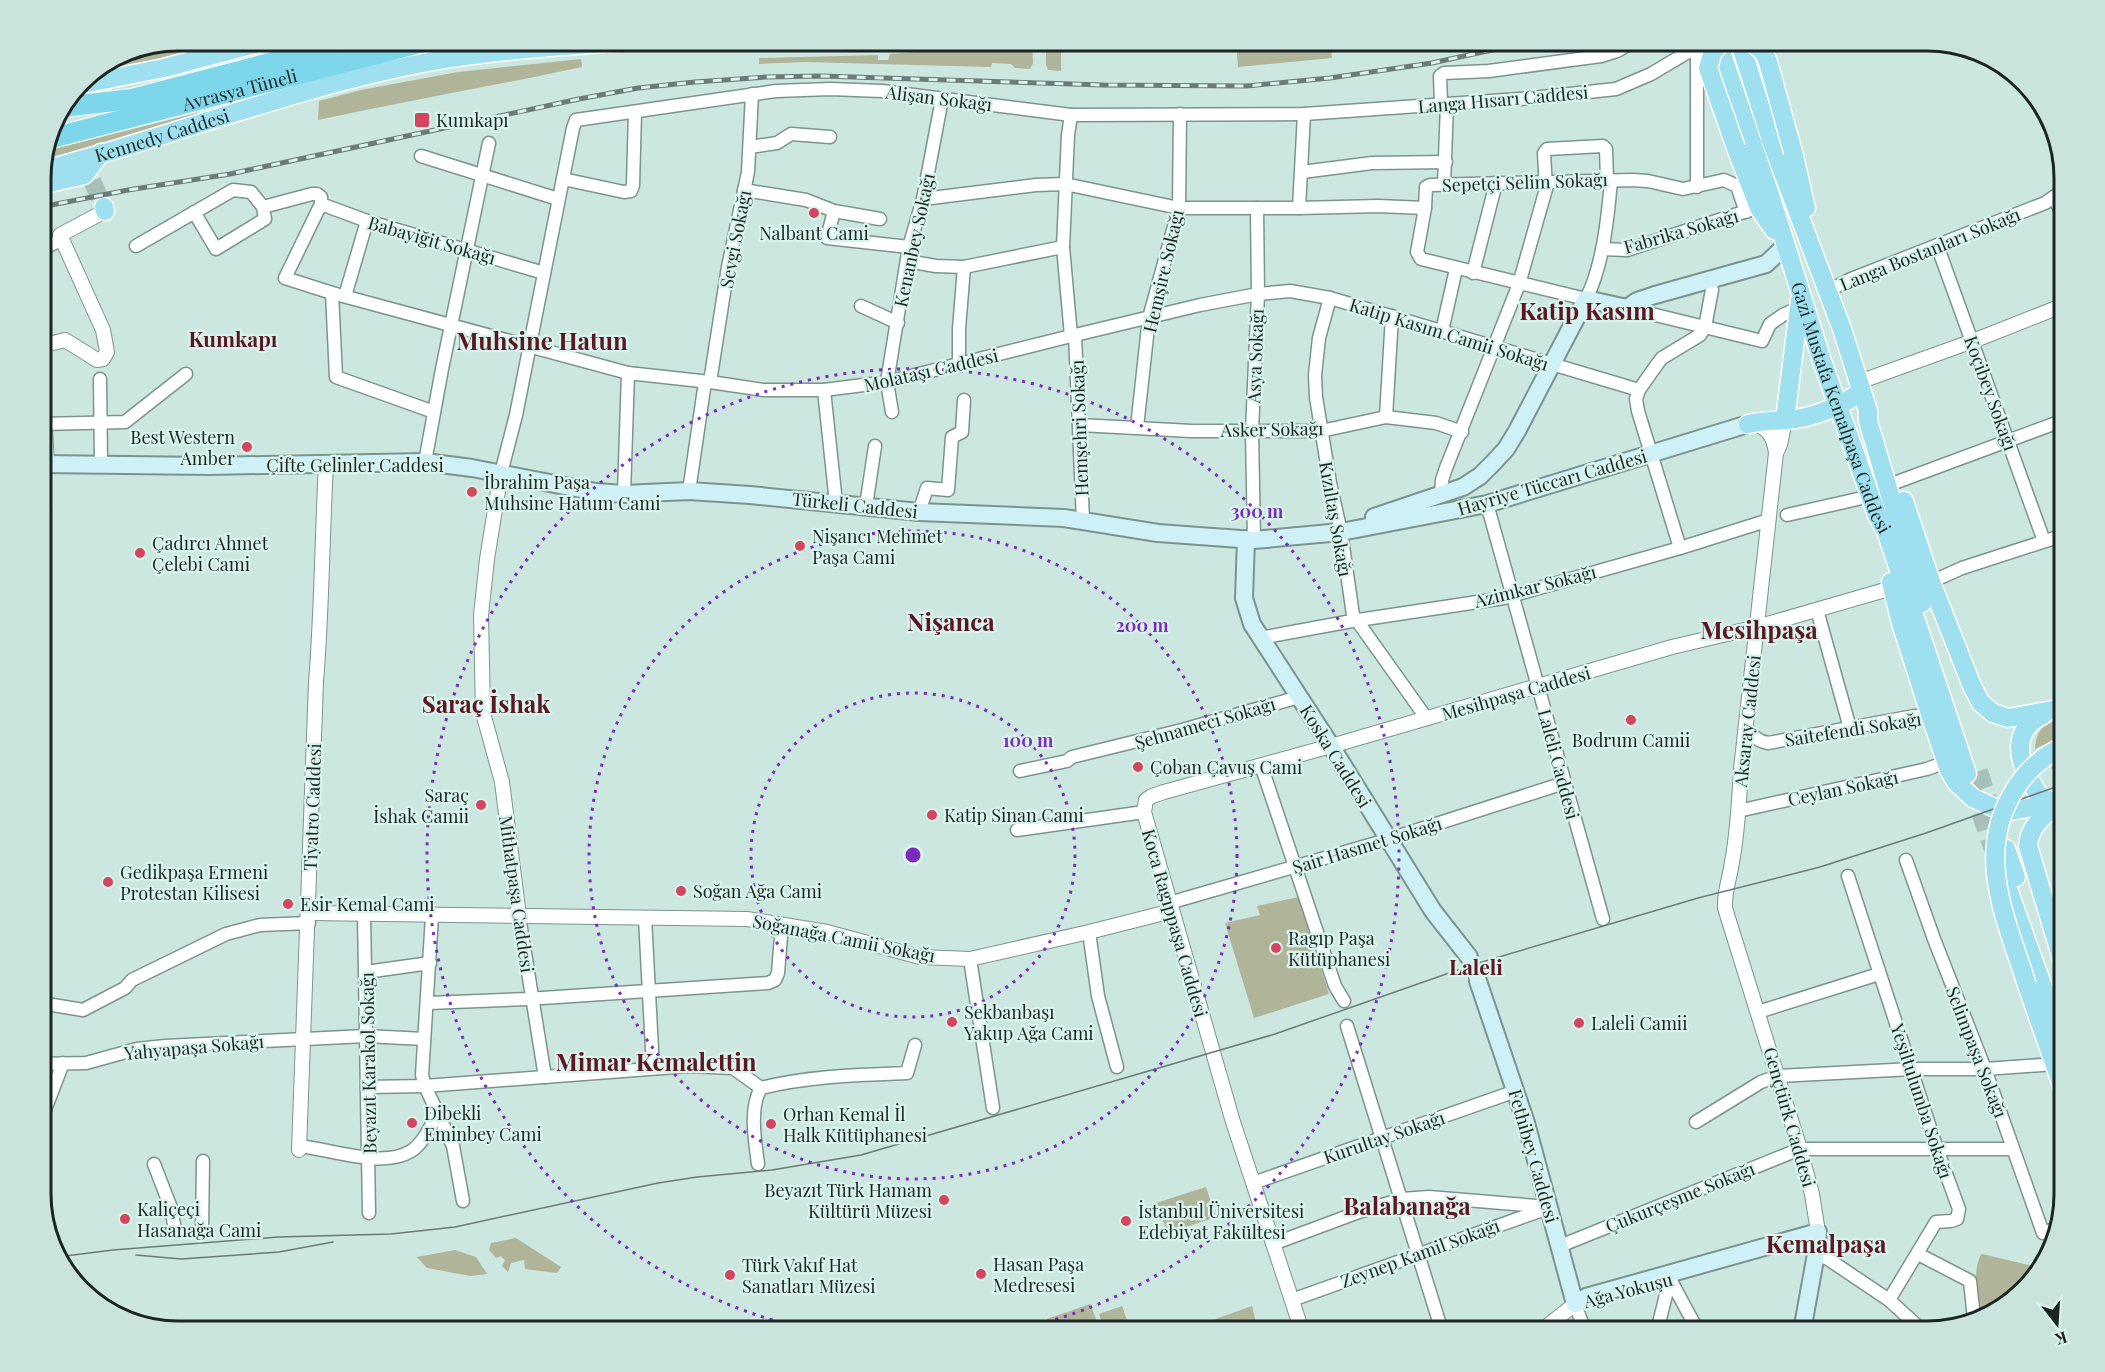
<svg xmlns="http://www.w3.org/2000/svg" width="2105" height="1372" viewBox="0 0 2105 1372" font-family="'Playfair Display',serif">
	<rect width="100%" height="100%" fill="#cce6e0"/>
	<g fill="#b0b498">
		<polygon points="178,41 238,41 206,51 89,75 126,51"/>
		<polygon points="1061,41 1061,71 1048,70 1046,65 1046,42"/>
		<polygon points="1236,41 1330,41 1332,58 1238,67"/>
		<polygon points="1032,43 1033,63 1030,69 1015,68 1011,64 992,63 991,67 804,62 759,64 759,58 878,55 878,60 888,60 890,54"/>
		<path d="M581 59 582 67C494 86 405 101 318 120L319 101 361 90 458 72Z"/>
		<polygon points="197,113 198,116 43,161 45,151"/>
		<path d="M2064 717V735L2035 749C2037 726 2045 725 2064 717Z"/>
		<polygon points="2064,757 2064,774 2061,776 2051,768"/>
		<polygon points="1298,897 1329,994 1254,1018 1225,923 1260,915 1257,906"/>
		<polygon points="1206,1187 1216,1217 1168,1233 1156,1203"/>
		<polygon points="516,1238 561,1267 557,1273 525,1269 524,1260 511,1263 508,1272 502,1266 505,1260 501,1256 496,1258 489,1250 491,1243"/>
		<polygon points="455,1250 476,1257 487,1274 470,1276 427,1268 417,1257"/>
		<path d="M1982 1254 2042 1268 1995 1313 1977 1318C1977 1303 1972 1265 1982 1254Z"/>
		<polygon points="1090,1304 1101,1331 1051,1331 1047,1319"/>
		<polygon points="1122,1306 1131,1331 1105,1331 1099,1314"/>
		<polygon points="1252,1306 1258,1331 1202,1331 1199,1325"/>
	</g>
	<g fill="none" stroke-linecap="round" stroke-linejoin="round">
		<g stroke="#a9bfba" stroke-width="18" stroke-dasharray="18 9" stroke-linecap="butt">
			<polyline points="92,181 104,207"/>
			<polyline points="1979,771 1989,803"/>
			<polyline points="1971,787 1996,857"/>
		</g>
		<defs>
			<g id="minor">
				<polyline points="1685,40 1697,55 1697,187"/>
				<polyline points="1441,104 1440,76 1444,73 1489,71 1601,56 1617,51 1637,40"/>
				<polyline points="1071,115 1068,135 1063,247 1071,336"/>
				<polyline points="750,147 777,143 791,134 830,137"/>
				<polyline points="421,156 558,199"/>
				<polyline points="1302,172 1372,163 1446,162"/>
				<polyline points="563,179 624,192 631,191 633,185 635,112"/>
				<polyline points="1444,185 1447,104"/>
				<polyline points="744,190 806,200 834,211 827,238 909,247"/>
				<polyline points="2054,198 2064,217"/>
				<polyline points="923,199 1036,185 1065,184 1179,208 1299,208 1378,206 1425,208 1426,187 1430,185 1632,180 1648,181 1683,189 1724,180 1737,186 1746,212"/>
				<polyline points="321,204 285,278 332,293 628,373 710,382 764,390 824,390 887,382 1071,336 1200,305 1258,294 1290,291 1330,298 1639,390"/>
				<polyline points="321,204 367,221 544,273"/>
				<polyline points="263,207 312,194 317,194 321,197 321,204"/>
				<polyline points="1299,208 1304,114"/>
				<path d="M1425 208 1417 252 1421 259 1586 299C1603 266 1608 217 1611 180"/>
				<polyline points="834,211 880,219"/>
				<polyline points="1937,245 2044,541"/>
				<polyline points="136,246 233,190 251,192 263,207 265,219 216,249 194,212"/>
				<polyline points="1602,249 1627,250 1753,209"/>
				<polyline points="41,254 49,246 62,239"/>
				<polyline points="907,261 936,266 964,267 1063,247"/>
				<polyline points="1473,273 1496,183"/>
				<polyline points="1828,291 1851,279 2045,203 2064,190"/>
				<polyline points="332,293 336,377 434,412"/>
				<polyline points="345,296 367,221"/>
				<polyline points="1330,298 1319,338 1315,375 1316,397 1330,483 1341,532 1353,615 1427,719"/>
				<polyline points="861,306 898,323"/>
				<polyline points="1627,308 1762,341 1770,324 1783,315 1798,308"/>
				<polyline points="1442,331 1456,269"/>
				<polyline points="1075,335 1083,521"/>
				<polyline points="959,365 959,329 964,267"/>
				<polyline points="100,379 101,464"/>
				<polyline points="710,382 728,267 748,172 752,94"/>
				<polyline points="824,390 836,503"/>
				<polyline points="892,412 887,382 909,247 923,199 942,99"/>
				<polyline points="1386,417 1392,316"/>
				<polyline points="41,424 125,422 186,374"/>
				<polyline points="1080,425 1191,431 1321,431 1386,417 1436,423 1462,432"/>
				<polyline points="1137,427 1149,318 1179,208 1180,114"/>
				<polyline points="425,462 442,369 489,143"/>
				<polyline points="501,473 516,415 573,128 576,120 776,91 830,89 882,91 1071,115 1304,114 1532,98 1616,89 1651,74 1693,49"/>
				<polyline points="1897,482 2064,420"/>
				<polyline points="689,491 705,382"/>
				<polyline points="624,494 628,373"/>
				<polyline points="1441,495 1442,480 1446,468 1519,284 1546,189 1544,153 1547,149 1603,146 1606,149 1607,180"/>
				<polyline points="1487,504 1603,919"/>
				<polyline points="866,506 875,446"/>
				<polyline points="919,512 927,488 948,490 952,437 962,432 964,400"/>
				<polyline points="1787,515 1871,496"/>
				<polyline points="1254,540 1252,431 1258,294 1257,208"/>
				<polyline points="1680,548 1638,411 1636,399 1639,390 1658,363 1662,358 1700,335 1705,327 1712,290 1710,281"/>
				<polyline points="1931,582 1962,568 2064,535"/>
				<polyline points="1817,610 1850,728"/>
				<polyline points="1260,638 1352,621 1504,598 1680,548 1769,520"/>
				<path d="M1746 727C1753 736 1757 741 1768 743L1914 716 1931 717"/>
				<polyline points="1261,765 1335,986 1344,1001"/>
				<polyline points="1020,771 1067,761 1072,757 1182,730 1299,697"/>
				<polyline points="1738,811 1927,769 1938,765 1945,759"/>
				<polyline points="1017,830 1144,812"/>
				<polyline points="1906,860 1934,939 1985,1069 2043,1233 2054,1229"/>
				<polyline points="1848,876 1937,1149 1959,1209 1957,1219 1951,1221 1936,1222 1889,1300"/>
				<polyline points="1169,903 1380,842 1564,783"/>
				<polyline points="364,914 369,1213"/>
				<polyline points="432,916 422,1075 425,1086 453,1146 463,1201"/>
				<polyline points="519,916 545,1077"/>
				<polyline points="645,918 653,1068"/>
				<polyline points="1089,932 1098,996 1117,1067"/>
				<polyline points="970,959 993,1108"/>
				<polyline points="366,972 430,963"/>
				<polyline points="41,1003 83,1010 125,988 132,980 226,934 260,925 309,923"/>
				<polyline points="428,1003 527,999 768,983 775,980 778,973 782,924"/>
				<polyline points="1758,1012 1879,974"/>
				<polyline points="1347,1026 1442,1331"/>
				<polyline points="41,1064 86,1063 137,1049 165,1046 366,1036 424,1039"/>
				<polyline points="367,1087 425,1086 689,1066 733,1068 761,1088"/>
				<path d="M761 1088C809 1076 858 1075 907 1073L915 1045"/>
				<polyline points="41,1120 63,1063"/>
				<polyline points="1696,1122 1761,1082 1778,1076 1912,1069 1985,1069 2055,1064"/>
				<path d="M299 1146C330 1149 383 1169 411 1151 423 1144 431 1125 438 1113"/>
				<polyline points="154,1164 171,1208 175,1230"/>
				<path d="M758 1164C755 1141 749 1108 761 1088"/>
				<polyline points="1253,1183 1516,1091"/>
				<polyline points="202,1229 203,1161"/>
				<polyline points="1273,1244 1359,1212 1402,1199 1429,1197 1549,1207"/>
				<polyline points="1560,1246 1800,1149 2013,1149"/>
				<polyline points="1816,1254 1828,1259 1889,1300 1923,1331"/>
				<polyline points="1918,1254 1970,1281 1974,1319"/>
				<polyline points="1670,1279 1698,1331"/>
				<polyline points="1292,1300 1545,1209"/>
				<polyline points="1575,1304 1585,1331"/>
				<polyline points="1657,1331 1670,1279"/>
			</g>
			<g id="tertiary">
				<polyline points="41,346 65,340 97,360 103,359 107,352 103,330 60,235 105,211"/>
				<polyline points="41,364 47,463"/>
				<polyline points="1859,382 1973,341 2064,305"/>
				<path d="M1750 424C1767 424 1774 437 1776 453L1741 769C1739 800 1738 831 1732 862 1730 878 1724 891 1725 908L1800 1149 1812 1194 1818 1232"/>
				<polyline points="1776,453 1780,445 1785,420"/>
				<polyline points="501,473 487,559 481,615 483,713 502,782 519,916"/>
				<polyline points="309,913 747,919 827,932 920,957 970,959 1089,932 1172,911"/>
				<polyline points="1469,957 1478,981"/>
				<path d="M299 1150 316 682C322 610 322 537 326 464"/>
				<polyline points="1302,1331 1233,1122 1144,812 1146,800 1152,796 1164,792 1331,746 1672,647 1757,627 1892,588"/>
				<polyline points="1541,1331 1575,1304"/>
			</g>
			<g id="secondary">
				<polyline points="41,464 208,466 425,462 472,468 596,492 624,494 689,491 750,495 919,512 1064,518 1158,533 1254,540 1341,532 1487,504 1748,424"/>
				<polyline points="1374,517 1463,487 1480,476 1493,463 1506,449 1517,431 1586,299 1627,308 1637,301 1655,295 1766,264 1785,246"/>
				<polyline points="1246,539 1244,598 1252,624 1331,746 1433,911 1469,957"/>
				<polyline points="1478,981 1526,1123 1575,1304"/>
				<polyline points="1575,1304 1586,1297 1818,1232 1816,1254 1802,1331"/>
			</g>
			<g id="primary">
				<path id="s1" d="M1717 40 1770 195 1822 361 1877 515 1886 531 1967 774"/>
				<polyline points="1739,40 1773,146 1842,329 1868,411 1868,421 1922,603"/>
				<polyline points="78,85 164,68 270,40"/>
				<polyline points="1736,148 1759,208 1774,230"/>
				<polyline points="1793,152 1806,208"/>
				<path id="s2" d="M41 171C174 136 303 84 439 60 504 49 572 46 638 40"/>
				<polyline points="41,185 84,175 101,153"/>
				<polyline points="104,207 105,211"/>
				<polyline points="1785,420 1800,300"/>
				<path d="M1748 424C1761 421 1773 421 1786 420 1808 419 1846 406 1861 390"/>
				<polyline points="1904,501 1931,582 1972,686 1981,703 1993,713 2008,718 2064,708"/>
				<polyline points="1891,582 1901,623 1931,717 1949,770 1956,782 1973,798 2004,812 2064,802"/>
				<path d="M2043 715C2014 729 2016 755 2030 780 2033 785 2036 792 2040 796 2045 799 2052 802 2057 804"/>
				<path d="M2057 805C2043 816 2029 827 2028 846L2064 966"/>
				<polyline points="2006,849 2016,877"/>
				<polyline points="1999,864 2064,1046"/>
				<polyline points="2027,985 2064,1091"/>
			</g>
			<g id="trunk">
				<polyline points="63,107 132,99 357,40"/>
				<path id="s3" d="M48 139 431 40"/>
			</g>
		</defs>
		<use href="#minor" stroke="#7c948e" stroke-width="15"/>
		<use href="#tertiary" stroke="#7c948e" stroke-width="16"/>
		<use href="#secondary" stroke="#7c948e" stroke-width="20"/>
		<use href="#primary" stroke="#fff" stroke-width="21"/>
		<use href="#trunk" stroke="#fff" stroke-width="22"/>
		<use href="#minor" stroke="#fff" stroke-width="12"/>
		<use href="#tertiary" stroke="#fff" stroke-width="14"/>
		<use href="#secondary" stroke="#cef0f7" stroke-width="16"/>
		<use href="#primary" stroke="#9ee0ef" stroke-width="18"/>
		<use href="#trunk" stroke="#7ed6ea" stroke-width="20"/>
		<g stroke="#6b7c78" stroke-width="1.5">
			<polyline points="136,1255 181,1259 279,1252 333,1242"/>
			<polyline points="57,1257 113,1250 278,1237 391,1234 455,1227 658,1183 697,1177 772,1170 861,1155 1275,1034 1472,965 1698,898 1820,867 1926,833 2064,784"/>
		</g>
		<defs>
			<polyline id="rail" points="41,207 128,190 230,174 579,99 638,88 695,82 766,77 821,76 1103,85 1247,86 1330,78 1432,63 1538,40"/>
		</defs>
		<use href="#rail" stroke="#6b7c78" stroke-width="5"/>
		<use href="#rail" stroke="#d9f3ed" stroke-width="3" stroke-dasharray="9" stroke-linecap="butt"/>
		<defs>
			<g id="primary-bridge">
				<polyline points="1725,40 1713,51 1708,68 1736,148"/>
				<polyline points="1750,40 1764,53 1768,62 1793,152"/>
				<path d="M2027 985C2007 921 1974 855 2014 791 2026 771 2043 756 2064 746"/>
			</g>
		</defs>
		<use href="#primary-bridge" stroke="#fff" stroke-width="21" stroke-linecap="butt"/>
		<use href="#primary-bridge" stroke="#9ee0ef" stroke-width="18"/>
	</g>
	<g fill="none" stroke="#7b2cbf" stroke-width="3" stroke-dasharray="3 6">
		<circle cx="913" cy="855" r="162"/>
		<circle cx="913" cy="855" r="324"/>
		<path d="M816 1331A486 486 0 1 1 1010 1331"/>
	</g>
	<g fill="#d5455e" stroke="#d9f3ed" stroke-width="2">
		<rect x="414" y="112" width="16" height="16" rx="3"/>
		<circle cx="814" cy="213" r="6"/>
		<circle cx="247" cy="447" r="6"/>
		<circle cx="472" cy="492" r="6"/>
		<circle cx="800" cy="546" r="6"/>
		<circle cx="140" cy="553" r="6"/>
		<circle cx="1631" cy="720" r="6"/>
		<circle cx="1138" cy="767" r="6"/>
		<circle cx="481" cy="805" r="6"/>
		<circle cx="932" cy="815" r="6"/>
		<circle cx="108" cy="882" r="6"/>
		<circle cx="681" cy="891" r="6"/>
		<circle cx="288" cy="904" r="6"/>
		<circle cx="1276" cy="948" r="6"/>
		<circle cx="952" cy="1022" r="6"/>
		<circle cx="1579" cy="1023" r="6"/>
		<circle cx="412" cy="1123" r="6"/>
		<circle cx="771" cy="1124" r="6"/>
		<circle cx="944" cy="1200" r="6"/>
		<circle cx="125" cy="1219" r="6"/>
		<circle cx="1126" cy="1221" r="6"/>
		<circle cx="981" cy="1274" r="6"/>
		<circle cx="730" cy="1275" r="6"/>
	</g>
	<g text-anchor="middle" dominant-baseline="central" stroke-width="4.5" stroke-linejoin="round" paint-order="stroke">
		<g font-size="18" fill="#1c2523" stroke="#d9f3ed">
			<text stroke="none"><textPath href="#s3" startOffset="198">Avrasya Tüneli</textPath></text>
			<text transform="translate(939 98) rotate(7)">Alişan Sokağı</text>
			<text transform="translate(1503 99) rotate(-5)">Langa Hısarı Caddesi</text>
			<text stroke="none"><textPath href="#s2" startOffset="126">Kennedy Caddesi</textPath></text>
			<text transform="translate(1525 182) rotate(-2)">Sepetçi Selim Sokağı</text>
			<text transform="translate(1681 231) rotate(-16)">Fabrika Sokağı</text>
			<text transform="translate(735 239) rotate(-79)">Sevgi Sokağı</text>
			<text transform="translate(432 240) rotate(16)">Babayiğit Sokağı</text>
			<text transform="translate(914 240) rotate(-78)">Kenanbey Sokağı</text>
			<text transform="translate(1930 249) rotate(-22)">Langa Bostanları Sokağı</text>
			<text transform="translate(1163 271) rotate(-77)">Hemşire Sokağı</text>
			<text transform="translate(1449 334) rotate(17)">Katip Kasım Camii Sokağı</text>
			<text transform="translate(1255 356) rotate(-88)">Asya Sokağı</text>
			<text transform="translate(931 370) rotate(-13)">Molataşı Caddesi</text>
			<text transform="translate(1991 393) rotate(70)">Koçibey Sokağı</text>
			<text stroke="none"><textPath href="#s1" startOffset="388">Gazi Mustafa Kemalpaşa Caddesi</textPath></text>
			<text transform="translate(1079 428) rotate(-92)">Hemşehri Sokağı</text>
			<text transform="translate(1272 429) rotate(-1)">Asker Sokağı</text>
			<text x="355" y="465">Çifte Gelinler Caddesi</text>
			<text transform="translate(1552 482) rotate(-16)">Hayriye Tüccarı Caddesi</text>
			<text transform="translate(855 505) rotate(6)">Türkeli Caddesi</text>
			<text transform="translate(1336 519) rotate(80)">Kızıltaş Sokağı</text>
			<text transform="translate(1535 586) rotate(-14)">Azimkar Sokağı</text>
			<text transform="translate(1516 693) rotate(-16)">Mesihpaşa Caddesi</text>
			<text transform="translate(1747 721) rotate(-84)">Aksaray Caddesi</text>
			<text transform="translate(1205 723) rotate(-16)">Şehnameci Sokağı</text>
			<text transform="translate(1853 729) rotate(-9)">Saitefendi Sokağı</text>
			<text transform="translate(1336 756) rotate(58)">Koska Caddesi</text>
			<text transform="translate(1559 764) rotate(75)">Laleli Caddesi</text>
			<text transform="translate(1843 788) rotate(-12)">Ceylan Sokağı</text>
			<text transform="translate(312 807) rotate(-88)">Tiyatro Caddesi</text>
			<text transform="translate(1367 845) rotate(-17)">Şair Hasmet Sokağı</text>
			<text transform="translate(517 894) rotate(82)">Mithatpaşa Caddesi</text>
			<text transform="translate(1175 923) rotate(74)">Koca Ragıppaşa Caddesi</text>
			<text transform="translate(844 938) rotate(11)">Soğanağa Camii Sokağı</text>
			<text transform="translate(194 1047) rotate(-5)">Yahyapaşa Sokağı</text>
			<text transform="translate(1977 1052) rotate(69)">Selimpaşa Sokağı</text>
			<text transform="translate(368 1063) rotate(-91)">Beyazıt Karakol Sokağı</text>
			<text transform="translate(1922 1101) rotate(72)">Yeşiltulumba Sokağı</text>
			<text transform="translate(1790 1117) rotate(74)">Gençtürk Caddesi</text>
			<text transform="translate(1384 1137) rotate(-19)">Kurultay Sokağı</text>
			<text transform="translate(1534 1156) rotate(74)">Fethibey Caddesi</text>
			<text transform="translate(1680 1197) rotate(-22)">Çukurçeşme Sokağı</text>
			<text transform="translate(1420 1253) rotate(-20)">Zeynep Kamil Sokağı</text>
			<text transform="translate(1628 1290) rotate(-15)">Ağa Yokuşu</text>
		</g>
		<g font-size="18" fill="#1c2523" stroke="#d9f3ed" text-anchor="start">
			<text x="436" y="120">Kumkapı</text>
			<text x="814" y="233" text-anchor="middle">Nalbant Cami</text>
			<text x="235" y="437" text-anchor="end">Best Western<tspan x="235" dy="21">Amber</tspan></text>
			<text x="484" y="482">İbrahim Paşa<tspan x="484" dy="21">Muhsine Hatum Cami</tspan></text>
			<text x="812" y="536">Nişancı Mehmet<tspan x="812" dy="21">Paşa Cami</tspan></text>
			<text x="152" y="543">Çadırcı Ahmet<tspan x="152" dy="21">Çelebi Cami</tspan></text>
			<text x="1631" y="740" text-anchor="middle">Bodrum Camii</text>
			<text x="1150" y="767">Çoban Çavuş Cami</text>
			<text x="469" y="795" text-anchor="end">Saraç<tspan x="469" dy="21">İshak Camii</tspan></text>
			<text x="944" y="815">Katip Sinan Cami</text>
			<text x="120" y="872">Gedikpaşa Ermeni<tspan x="120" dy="21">Protestan Kilisesi</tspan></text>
			<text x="693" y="891">Soğan Ağa Cami</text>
			<text x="300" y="904">Esir Kemal Cami</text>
			<text x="1288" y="938">Ragıp Paşa<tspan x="1288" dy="21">Kütüphanesi</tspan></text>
			<text x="964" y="1012">Sekbanbaşı<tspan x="964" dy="21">Yakup Ağa Cami</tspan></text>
			<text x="1591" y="1023">Laleli Camii</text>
			<text x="424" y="1113">Dibekli<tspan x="424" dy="21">Eminbey Cami</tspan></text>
			<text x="783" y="1114">Orhan Kemal İl<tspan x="783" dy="21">Halk Kütüphanesi</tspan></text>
			<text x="932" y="1190" text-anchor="end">Beyazıt Türk Hamam<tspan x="932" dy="21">Kültürü Müzesi</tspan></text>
			<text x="137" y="1209">Kaliçeçi<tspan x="137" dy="21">Hasanağa Cami</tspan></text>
			<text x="1138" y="1211">İstanbul Üniversitesi<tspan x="1138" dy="21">Edebiyat Fakültesi</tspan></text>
			<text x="993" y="1264">Hasan Paşa<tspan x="993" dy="21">Medresesi</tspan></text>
			<text x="742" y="1265">Türk Vakıf Hat<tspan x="742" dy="21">Sanatları Müzesi</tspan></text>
		</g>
		<g font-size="21" font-weight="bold" fill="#5c1723" stroke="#d9f3ed">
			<text x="233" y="338">Kumkapı</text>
			<text x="1476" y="966">Laleli</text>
		</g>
		<g font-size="24" font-weight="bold" fill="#5c1723" stroke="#d9f3ed">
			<text x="1587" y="310">Katip Kasım</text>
			<text x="542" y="340">Muhsine Hatun</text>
			<text x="951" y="621">Nişanca</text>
			<text x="1759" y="629">Mesihpaşa</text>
			<text x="486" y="703">Saraç İshak</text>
			<text x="656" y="1061">Mimar Kemalettin</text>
			<text x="1407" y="1205">Balabanağa</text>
			<text x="1826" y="1243">Kemalpaşa</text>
		</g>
	</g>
	<path d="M0 0H2105V1372H0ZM178 51H1927A127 127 0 0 1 2054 178V1194A127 127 0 0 1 1927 1321H178A127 127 0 0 1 51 1194V178A127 127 0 0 1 178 51Z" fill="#cae3dd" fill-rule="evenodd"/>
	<path fill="none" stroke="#1c2523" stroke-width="3" d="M178 51H1927A127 127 0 0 1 2054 178V1194A127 127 0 0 1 1927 1321H178A127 127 0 0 1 51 1194V178A127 127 0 0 1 178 51Z"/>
	<circle cx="913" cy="855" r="9" fill="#7b2cbf" stroke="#d9f3ed" stroke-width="3"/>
	<g font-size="18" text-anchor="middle" font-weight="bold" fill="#7b2cbf" stroke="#d9f3ed" stroke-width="4.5" stroke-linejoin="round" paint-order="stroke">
		<text x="1257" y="518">300 m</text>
		<text x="1142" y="632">200 m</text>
		<text x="1028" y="747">100 m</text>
	</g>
	<g transform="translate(2057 1324) rotate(163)" stroke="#d9f3ed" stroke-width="4.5" paint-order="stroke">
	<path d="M0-4.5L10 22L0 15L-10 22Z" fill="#1c2523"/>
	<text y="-9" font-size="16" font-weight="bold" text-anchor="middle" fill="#1c2523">K</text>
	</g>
</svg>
